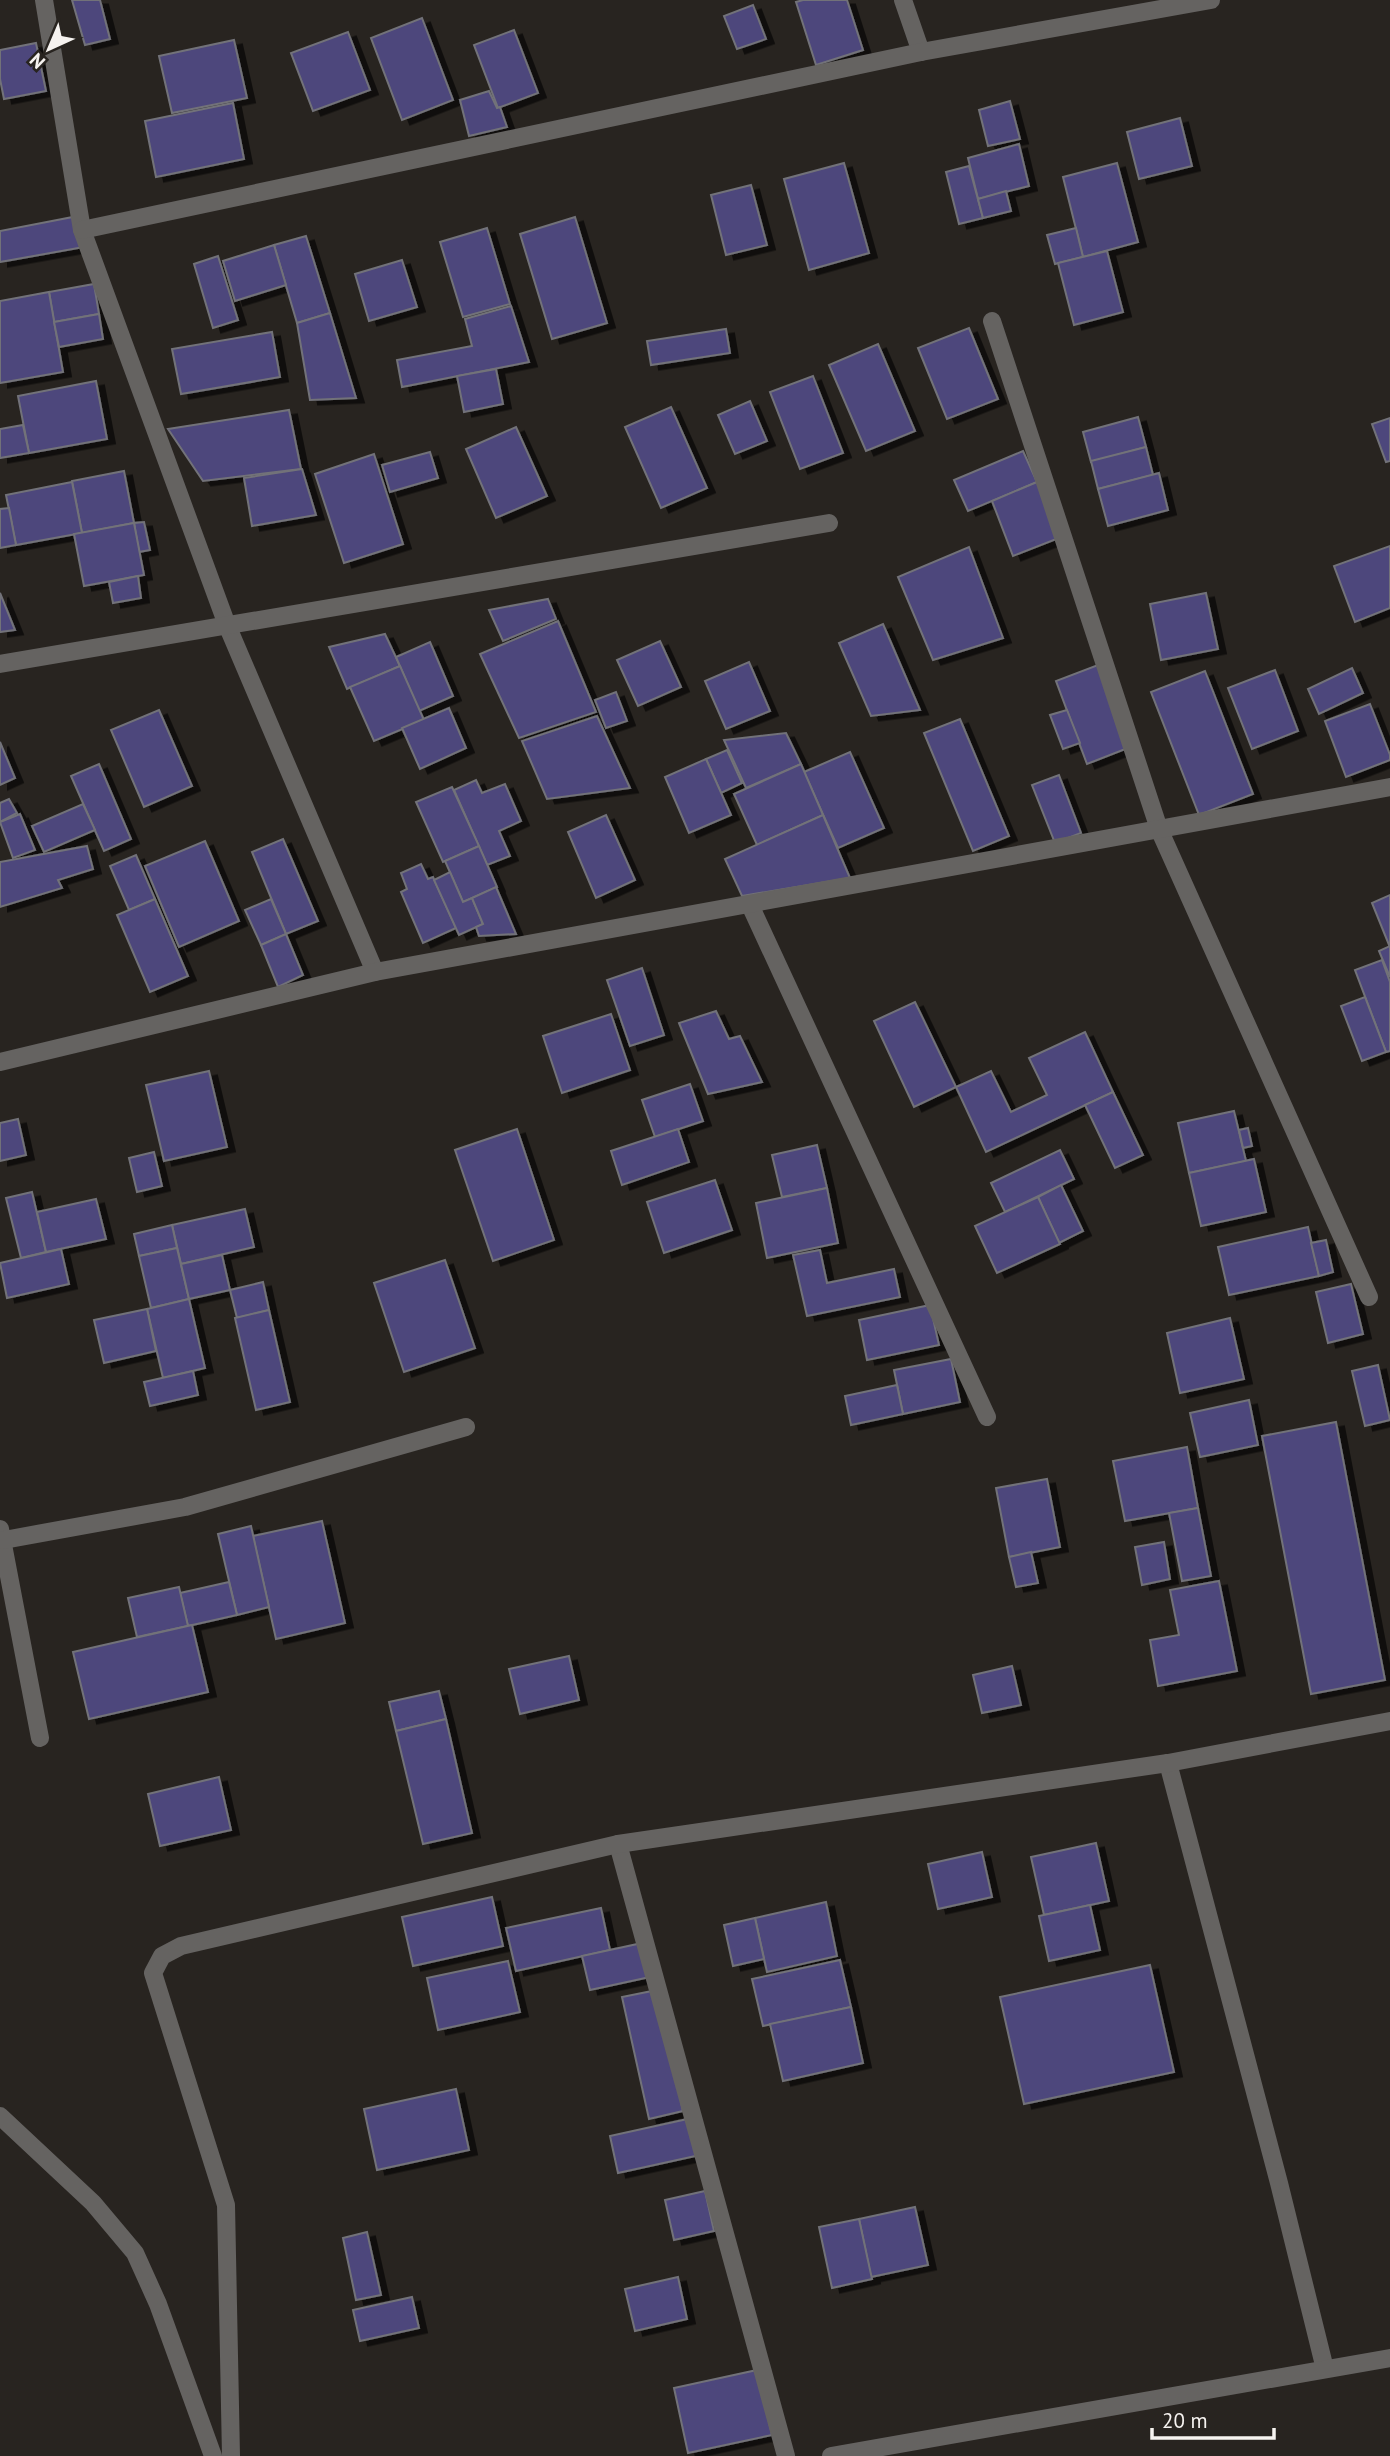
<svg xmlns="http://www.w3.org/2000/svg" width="1390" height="2456" viewBox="0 0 1390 2456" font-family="'PT Sans',sans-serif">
	<defs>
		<filter id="shadow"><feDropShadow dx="8" dy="4.5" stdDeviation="0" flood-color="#0009"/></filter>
	</defs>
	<rect width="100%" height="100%" fill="#282420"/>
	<g fill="#4d477b" stroke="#727279" stroke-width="2" filter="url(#shadow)">
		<polygon points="72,0 100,0 110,39 85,45"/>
		<polygon points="803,0 847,0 863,50 816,65 796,2"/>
		<polygon points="753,5 766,39 737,49 724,16"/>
		<polygon points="422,18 453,100 402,120 371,38"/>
		<polygon points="514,30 538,93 498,108 474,45"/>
		<polygon points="348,32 370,90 313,111 291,53"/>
		<polygon points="234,40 247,98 172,113 159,56"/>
		<polygon points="36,43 46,91 4,99 0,79 0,50"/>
		<polygon points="489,91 497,108 500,107 507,127 469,136 460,100"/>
		<polygon points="1010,101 1020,139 988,146 979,110"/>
		<polygon points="233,103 244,159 156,177 145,121"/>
		<polygon points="1180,118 1192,166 1139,179 1127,132"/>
		<polygon points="1019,144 1029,186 978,199 968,158"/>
		<polygon points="844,163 869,253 809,270 784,179"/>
		<polygon points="1117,163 1138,242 1083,257 1063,177"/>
		<polygon points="969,166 983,218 959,224 946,172"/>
		<polygon points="751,185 767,245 726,255 711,195"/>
		<polygon points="1006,191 1011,211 983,218 978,199"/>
		<polygon points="78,216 84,247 0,262 0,231"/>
		<polygon points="575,217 607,323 552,339 520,234"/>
		<polygon points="487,228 510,304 463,317 440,242"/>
		<polygon points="1076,228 1083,257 1055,264 1047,235"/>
		<polygon points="306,236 330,313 297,323 274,245"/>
		<polygon points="274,245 286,285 235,301 223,261"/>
		<polygon points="1107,251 1123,312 1074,325 1058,263"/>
		<polygon points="218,256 238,320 213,328 194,264"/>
		<polygon points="402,260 417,307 369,321 355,274"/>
		<polygon points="94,284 99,314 54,322 49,292"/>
		<polygon points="49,292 63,372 0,383 0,301"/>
		<polygon points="511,306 529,362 402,387 397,360 472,346 465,319"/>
		<polygon points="330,313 356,398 310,400 297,323"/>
		<polygon points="99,314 103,339 59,347 54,322"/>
		<polygon points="969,328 998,399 947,419 918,348"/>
		<polygon points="726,329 730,353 651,365 647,341"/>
		<polygon points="272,332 280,377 181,394 172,349"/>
		<polygon points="878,344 915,431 866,451 829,365"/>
		<polygon points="496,369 503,404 464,412 457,376"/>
		<polygon points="813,376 843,453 800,469 770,392"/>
		<polygon points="96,381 107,439 29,453 18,396"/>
		<polygon points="750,401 767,441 735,454 718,415"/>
		<polygon points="671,407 707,488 661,508 625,427"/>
		<polygon points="289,410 301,469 203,481 168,429"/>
		<polygon points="1138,417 1146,447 1091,462 1083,432"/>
		<polygon points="1390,418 1390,461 1386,462 1372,424"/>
		<polygon points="23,425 29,453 0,458 0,429"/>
		<polygon points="516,427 547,496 496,518 466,449"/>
		<polygon points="1146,447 1153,475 1098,489 1091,461"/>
		<polygon points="1023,451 1037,482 968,511 954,480"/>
		<polygon points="430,452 438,478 390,492 382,465"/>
		<polygon points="374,454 403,544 344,563 315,474"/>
		<polygon points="302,469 316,515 252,526 244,478"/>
		<polygon points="124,471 134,523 82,533 72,481"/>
		<polygon points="1159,473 1168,510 1108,526 1098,489"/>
		<polygon points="72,482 82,533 16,545 6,495"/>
		<polygon points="1037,482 1059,538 1013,556 992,501"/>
		<polygon points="9,508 16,545 0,548 0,509"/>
		<polygon points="144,522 150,550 139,552 134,523"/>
		<polygon points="134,523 144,575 84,586 74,534"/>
		<polygon points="1390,546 1390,608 1355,622 1334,566"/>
		<polygon points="969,547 1003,638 933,660 898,577"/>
		<polygon points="138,576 141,598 113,603 109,582"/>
		<polygon points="0,593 15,630 0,632"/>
		<polygon points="1206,593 1218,649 1161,660 1150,604"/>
		<polygon points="548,599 556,619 503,641 489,610"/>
		<polygon points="558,621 596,712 519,738 480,654"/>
		<polygon points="883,624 920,710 871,716 839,643"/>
		<polygon points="385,634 400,666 347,689 329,647"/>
		<polygon points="660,641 681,687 638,706 617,660"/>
		<polygon points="430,642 453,696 419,711 396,657"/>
		<polygon points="749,662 770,711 726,729 705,681"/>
		<polygon points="1098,665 1128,748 1087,764 1056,681"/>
		<polygon points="400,666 424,720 374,741 350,687"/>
		<polygon points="1352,668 1363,693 1319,714 1308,689"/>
		<polygon points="1275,670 1298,731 1252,749 1228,688"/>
		<polygon points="1205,671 1253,794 1199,815 1151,692"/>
		<polygon points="616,692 627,721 606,728 595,700"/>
		<polygon points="1370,704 1390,755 1390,760 1346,777 1325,721"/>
		<polygon points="449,708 466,748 420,769 402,728"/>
		<polygon points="159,710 192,786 144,807 111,730"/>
		<polygon points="1067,710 1080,743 1063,749 1050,715"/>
		<polygon points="597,716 630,788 547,799 522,741"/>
		<polygon points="960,719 1009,836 973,851 924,733"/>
		<polygon points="786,733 801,764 746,788 724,740"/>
		<polygon points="0,742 15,778 0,785"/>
		<polygon points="727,750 742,783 721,793 706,759"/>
		<polygon points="850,752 884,828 838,848 804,772"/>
		<polygon points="706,759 731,815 689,833 665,777"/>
		<polygon points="99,764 131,839 104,851 71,776"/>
		<polygon points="801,764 823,815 757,845 734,794"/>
		<polygon points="1059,775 1081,833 1055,843 1032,785"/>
		<polygon points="476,780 482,793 505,784 521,821 499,831 510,856 487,865 454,790"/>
		<polygon points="452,787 479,846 443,862 416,802"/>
		<polygon points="9,799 17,813 0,822 0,803"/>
		<polygon points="83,804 95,830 44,852 32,826"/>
		<polygon points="20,814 35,850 13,858 0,822"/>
		<polygon points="606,815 635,880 596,898 568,832"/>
		<polygon points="823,815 850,878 742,896 725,859"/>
		<polygon points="283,839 318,921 286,934 252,852"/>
		<polygon points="205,841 239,921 179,947 145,866"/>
		<polygon points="87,846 93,869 58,880 62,888 0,907 0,862"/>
		<polygon points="479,846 497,887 463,902 445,861"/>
		<polygon points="136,855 155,899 129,910 110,866"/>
		<polygon points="421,864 428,879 433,877 456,928 423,943 401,892 407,889 401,873"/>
		<polygon points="450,872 463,902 472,898 483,924 459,935 434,880"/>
		<polygon points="496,887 516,934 479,936 476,927 483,924 472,898"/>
		<polygon points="1390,895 1390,945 1389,945 1372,903"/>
		<polygon points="155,899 188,976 150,992 117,915"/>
		<polygon points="271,899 286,934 261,945 245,910"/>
		<polygon points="286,934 303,975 278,987 261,945"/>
		<polygon points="1390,946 1390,977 1379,951"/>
		<polygon points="1382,960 1390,982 1390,1051 1386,1052 1355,970"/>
		<polygon points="642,968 664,1035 630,1046 607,980"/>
		<polygon points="1365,997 1386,1052 1362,1061 1341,1006"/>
		<polygon points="915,1002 956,1087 914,1107 874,1021"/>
		<polygon points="716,1011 729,1039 740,1036 762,1082 708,1094 679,1023"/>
		<polygon points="611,1014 630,1070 562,1093 543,1036"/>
		<polygon points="1085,1032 1113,1092 986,1152 956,1087 991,1071 1011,1112 1047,1095 1029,1058"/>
		<polygon points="209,1071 227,1147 164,1161 146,1085"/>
		<polygon points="690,1084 703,1121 655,1137 642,1100"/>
		<polygon points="1113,1092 1143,1155 1115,1168 1085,1105"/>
		<polygon points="1234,1111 1246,1161 1189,1173 1178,1123"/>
		<polygon points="18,1119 26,1155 0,1161 0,1123"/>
		<polygon points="1248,1128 1252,1146 1243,1148 1239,1130"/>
		<polygon points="517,1129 554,1240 493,1261 455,1150"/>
		<polygon points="678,1129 689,1162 622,1185 611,1151"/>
		<polygon points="817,1145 827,1188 782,1197 772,1155"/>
		<polygon points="1060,1150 1074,1179 1005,1212 991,1183"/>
		<polygon points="154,1152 162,1186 137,1192 129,1158"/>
		<polygon points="1254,1159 1266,1212 1201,1226 1189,1173"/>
		<polygon points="715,1180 732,1230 664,1253 647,1202"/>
		<polygon points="1061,1185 1083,1231 1059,1243 1038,1197"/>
		<polygon points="827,1188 838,1243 767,1258 756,1203"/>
		<polygon points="32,1192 46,1252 21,1258 6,1198"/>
		<polygon points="1038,1197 1060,1244 997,1273 975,1226"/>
		<polygon points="96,1199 106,1239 46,1252 37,1212"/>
		<polygon points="245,1209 254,1247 181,1264 172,1225"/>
		<polygon points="172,1225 177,1248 139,1256 134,1234"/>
		<polygon points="1308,1227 1319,1276 1229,1295 1218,1247"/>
		<polygon points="1326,1240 1333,1272 1319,1276 1311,1243"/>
		<polygon points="177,1248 189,1299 151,1308 139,1256"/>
		<polygon points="61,1249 69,1284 7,1298 0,1263"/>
		<polygon points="820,1250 827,1283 894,1269 900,1297 807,1316 793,1255"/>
		<polygon points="222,1255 230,1290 189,1299 181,1264"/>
		<polygon points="445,1260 475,1348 404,1372 374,1283"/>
		<polygon points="263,1282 269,1310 237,1318 230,1290"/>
		<polygon points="1351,1284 1363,1334 1328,1343 1316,1292"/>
		<polygon points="189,1299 205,1368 163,1378 147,1309"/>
		<polygon points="930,1305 939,1345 867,1360 859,1320"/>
		<polygon points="147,1309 156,1351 104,1363 94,1320"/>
		<polygon points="269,1310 290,1402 256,1410 235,1318"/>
		<polygon points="1230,1318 1244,1379 1180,1393 1167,1333"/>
		<polygon points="951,1359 960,1402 903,1414 894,1370"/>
		<polygon points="1378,1365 1390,1420 1365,1426 1352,1371"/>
		<polygon points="193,1371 198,1395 150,1406 144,1382"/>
		<polygon points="897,1385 903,1414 851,1425 845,1396"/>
		<polygon points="1249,1400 1258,1445 1200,1457 1190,1413"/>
		<polygon points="1336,1422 1385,1680 1311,1694 1262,1436"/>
		<polygon points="1187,1447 1198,1508 1125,1521 1113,1461"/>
		<polygon points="1047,1479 1060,1547 1009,1557 996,1488"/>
		<polygon points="1198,1508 1211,1576 1182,1581 1169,1513"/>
		<polygon points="322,1521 345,1623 276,1639 253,1536"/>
		<polygon points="251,1526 269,1607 237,1615 218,1534"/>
		<polygon points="1164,1542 1170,1579 1142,1585 1135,1547"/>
		<polygon points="1031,1552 1038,1583 1016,1587 1009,1557"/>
		<polygon points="1219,1581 1237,1671 1158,1686 1150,1640 1179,1635 1170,1590"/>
		<polygon points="229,1582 237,1615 188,1626 180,1593"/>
		<polygon points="179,1587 188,1626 137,1637 128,1598"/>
		<polygon points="192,1625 208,1692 89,1719 73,1652"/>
		<polygon points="569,1656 579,1700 520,1714 509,1669"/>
		<polygon points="1012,1666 1021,1705 982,1713 973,1675"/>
		<polygon points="439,1691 446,1719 396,1731 389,1702"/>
		<polygon points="446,1719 472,1833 423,1844 396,1731"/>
		<polygon points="219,1777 231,1830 160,1846 148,1794"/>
		<polygon points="1096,1843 1109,1901 1044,1915 1031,1857"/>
		<polygon points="982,1852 992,1897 938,1909 928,1864"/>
		<polygon points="492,1897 503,1946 413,1966 402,1917"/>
		<polygon points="826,1902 837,1956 767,1972 755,1918"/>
		<polygon points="1090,1905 1100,1950 1049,1961 1039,1916"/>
		<polygon points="601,1908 610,1950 516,1971 506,1928"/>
		<polygon points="755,1918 764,1959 733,1966 724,1925"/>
		<polygon points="642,1943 650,1977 590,1990 582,1956"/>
		<polygon points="840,1960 851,2007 763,2026 752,1979"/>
		<polygon points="508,1961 520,2012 438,2030 427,1978"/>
		<polygon points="1150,1965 1174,2072 1024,2104 1000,1997"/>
		<polygon points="657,1990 683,2111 649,2119 622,1997"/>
		<polygon points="851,2007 863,2063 783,2081 770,2024"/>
		<polygon points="456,2089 469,2150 377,2170 364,2109"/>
		<polygon points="692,2118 700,2155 618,2173 610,2136"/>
		<polygon points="705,2191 714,2231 674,2240 665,2200"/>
		<polygon points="915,2207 928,2265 871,2277 859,2219"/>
		<polygon points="859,2219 872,2279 832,2288 819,2227"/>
		<polygon points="367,2232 381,2295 356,2300 343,2238"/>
		<polygon points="678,2277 687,2319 635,2331 625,2289"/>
		<polygon points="412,2297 419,2328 360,2341 353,2310"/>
		<polygon points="757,2370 772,2435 688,2453 674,2388"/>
	</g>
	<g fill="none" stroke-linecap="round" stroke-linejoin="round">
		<g stroke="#656361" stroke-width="18">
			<polyline points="44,0 82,230 227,625 375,972"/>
			<polyline points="903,0 921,52"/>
			<polyline points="82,230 921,52 1211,0"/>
			<polyline points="992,321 1159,829 1369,1297"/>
			<polyline points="0,664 829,523"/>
			<polyline points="750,905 987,1417"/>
			<polyline points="0,1529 40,1738"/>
			<polyline points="4,1540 185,1507 466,1427"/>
			<polyline points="1168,1763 1279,2183 1325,2369"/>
			<polyline points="618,1844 786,2456"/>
			<polyline points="0,2116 93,2203 135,2253 158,2304 213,2456"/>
			<polyline points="231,2456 226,2205 153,1973 162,1956 181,1946 618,1844 1168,1763 1390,1721"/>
			<polyline points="831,2456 1390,2358"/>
		</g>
		<polyline stroke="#656361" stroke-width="18" points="0,1062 375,972 1390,787"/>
	</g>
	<g transform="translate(49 49) rotate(224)" stroke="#282420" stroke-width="5" paint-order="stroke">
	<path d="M0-5L12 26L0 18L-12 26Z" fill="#f6f3f0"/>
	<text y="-10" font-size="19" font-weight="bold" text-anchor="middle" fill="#f6f3f0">N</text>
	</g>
	<path d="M1152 2428v10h122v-10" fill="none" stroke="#f6f3f0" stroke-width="3.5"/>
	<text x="1162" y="2428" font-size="21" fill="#f6f3f0" stroke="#282420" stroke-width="5" paint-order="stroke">20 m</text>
</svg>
